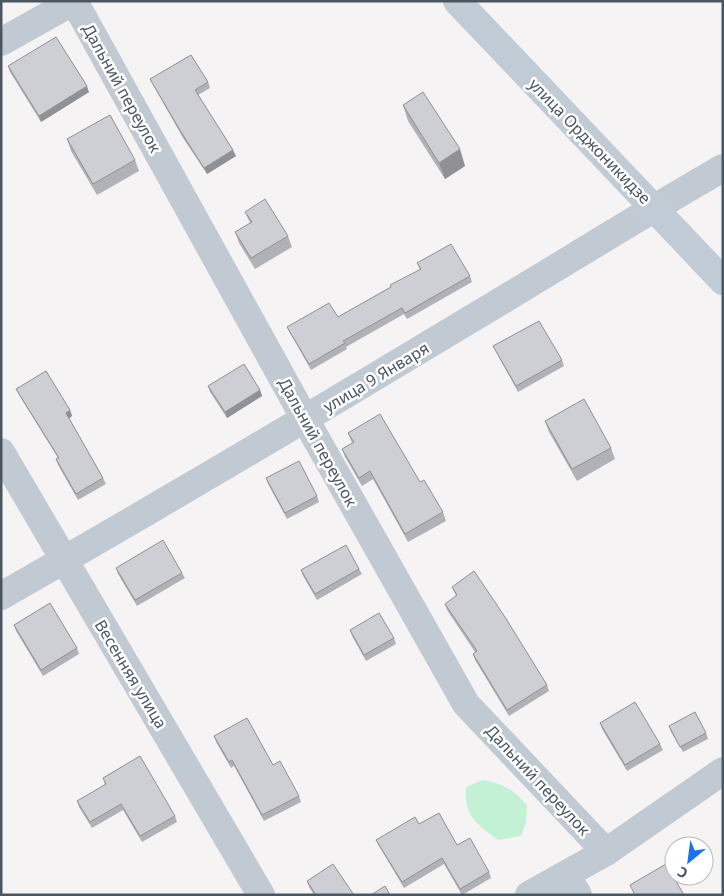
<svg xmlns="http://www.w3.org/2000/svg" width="724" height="896" viewBox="0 0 724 896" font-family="'Noto Sans',sans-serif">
	<rect width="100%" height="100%" fill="#f5f3f3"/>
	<path fill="#c3f1d5" d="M483 780C503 784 513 789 527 805L526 822 521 836 498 840C476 824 464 815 466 787Z"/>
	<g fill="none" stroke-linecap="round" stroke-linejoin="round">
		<g stroke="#c1cad2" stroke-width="28">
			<polyline points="74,1 305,419 466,704 606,852"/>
			<polyline points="1,42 74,1"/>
			<polyline points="1,452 261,895"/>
			<path d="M1 596C157 507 312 415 466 322 552 271 636 218 723 168"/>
			<polyline points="566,875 578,895"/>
			<polyline points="529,895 606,852 723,771"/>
		</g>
		<polyline stroke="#c1cbd6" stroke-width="28" points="457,1 723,281"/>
	</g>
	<g fill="#b0b2b7">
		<polygon points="8,66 89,92 41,122 10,72"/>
		<polygon points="150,79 208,82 210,88 198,95 236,156 207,174 183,138 153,85"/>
		<polygon points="403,105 465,166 445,179 408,121"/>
		<polygon points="67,139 135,160 139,171 97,195 71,151"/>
		<polygon points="245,212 288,236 292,247 255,269 239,243 235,232 250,223"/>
		<polygon points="417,263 470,276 472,282 407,319 404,314 346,347 347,349 311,370 290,333 287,327 338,317 420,270"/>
		<polygon points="493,346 562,360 564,366 518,392 496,352"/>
		<polygon points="208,386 260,390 262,396 227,418 210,392"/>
		<polygon points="16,389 70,410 72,416 69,418 103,478 106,484 78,500 58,465 56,459 58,458 19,395"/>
		<polygon points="545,421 611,448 615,459 577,481 549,432"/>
		<polygon points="348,433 420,482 443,512 446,521 408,542 373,479 362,486 345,457 342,449 352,443"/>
		<polygon points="266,478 317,496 319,502 287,519 268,484"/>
		<polygon points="116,568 182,573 185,578 137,606 118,574"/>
		<polygon points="359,569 362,574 317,600 303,576 301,570"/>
		<polygon points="452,587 547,685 549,691 509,716 475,660 473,654 475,652 447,610 445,604 456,596"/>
		<polygon points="14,625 77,648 79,654 43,676 16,631"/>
		<polygon points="350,630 394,638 396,644 366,661 352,636"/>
		<polygon points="600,723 660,744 663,750 627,771 602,729"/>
		<polygon points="669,726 706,733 708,739 683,752 671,732"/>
		<polygon points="214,736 273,765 299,796 301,802 264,821 234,766 231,768 216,742"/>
		<polygon points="103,778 175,816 177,822 142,842 123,810 92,828 79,807 77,801 105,785"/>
		<polygon points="419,824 489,872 491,878 462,895 444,864 404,888 379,846 376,840"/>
		<polygon points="307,881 354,895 314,895 309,887"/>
	</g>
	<g fill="#909195">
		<polygon points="87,86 89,92 41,122 39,116"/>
		<polygon points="460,149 465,166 445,179 439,163"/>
		<polygon points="233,150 236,156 207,174 204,168"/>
		<polygon points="260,390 262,396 227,418 225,412"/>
		<polygon points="70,410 72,416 68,419 66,413"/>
	</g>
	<g fill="#cdcfd5" stroke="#909195">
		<polygon points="56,37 87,86 39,116 8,66"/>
		<polygon points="191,55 208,82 195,90 233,150 204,168 181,132 150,79"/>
		<polygon points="423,92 460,149 439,163 403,105"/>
		<polygon points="110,115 135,160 93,184 67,139"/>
		<polygon points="265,199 288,236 251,258 235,232 252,222 245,212"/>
		<polygon points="451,244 470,276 405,313 402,308 343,341 345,343 309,364 287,327 329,303 338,317 391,287 390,285 421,269 417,263"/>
		<polygon points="539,321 562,360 516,386 493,346"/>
		<polygon points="244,364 260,390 225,412 208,386"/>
		<polygon points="46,371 70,410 66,413 103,478 76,494 56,459 59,458 16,389"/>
		<polygon points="584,399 611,448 572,469 545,421"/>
		<polygon points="380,414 420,482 424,480 443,512 405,534 370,471 359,478 342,449 354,442 348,433"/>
		<polygon points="299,461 317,496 285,513 266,478"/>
		<polygon points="163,540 182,573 135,600 116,568"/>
		<polygon points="346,545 359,569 315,594 301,570"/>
		<polygon points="474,571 505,617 547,685 507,710 473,654 477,651 445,604 457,595 452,587"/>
		<polygon points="50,603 77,648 41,670 14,625"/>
		<polygon points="379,613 394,638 364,655 350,630"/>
		<polygon points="635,702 660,744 625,765 600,723"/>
		<polygon points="695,712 706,733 680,747 669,726"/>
		<polygon points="247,718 273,765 280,761 299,796 262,815 232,760 229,762 214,736"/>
		<polygon points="140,756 175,816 140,836 121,804 90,822 77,801 106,784 103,778"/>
		<polygon points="439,813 457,845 470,838 489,872 460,889 442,858 402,882 376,840 415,817 419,824"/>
		<polygon points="333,864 354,895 316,895 307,881"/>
		<polygon points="666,864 684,895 635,895 630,885"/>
		<polygon points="385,886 390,895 371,895"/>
	</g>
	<g text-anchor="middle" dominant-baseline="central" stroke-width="5" stroke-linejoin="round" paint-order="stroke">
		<g font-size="16" fill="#4a5661" stroke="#fff">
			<text transform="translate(122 88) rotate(61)">Дальний переулок</text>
			<text transform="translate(590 141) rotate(46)">улица Орджоникидзе</text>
			<text transform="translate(376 377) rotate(-31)">улица 9 Января</text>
			<text transform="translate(318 442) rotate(61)">Дальний переулок</text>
			<text transform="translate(131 674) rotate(59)">Весенняя улица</text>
			<text transform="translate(538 780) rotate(47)">Дальний переулок</text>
		</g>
	</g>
	<rect width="724" height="896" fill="none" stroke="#4a5661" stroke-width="5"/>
	<g transform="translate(689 861) rotate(209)"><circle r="24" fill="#ffffff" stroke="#b7bbc0"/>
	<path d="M0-4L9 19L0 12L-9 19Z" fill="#1a73e8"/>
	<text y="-8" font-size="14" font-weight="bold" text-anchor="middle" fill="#4a5661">С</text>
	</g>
</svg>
